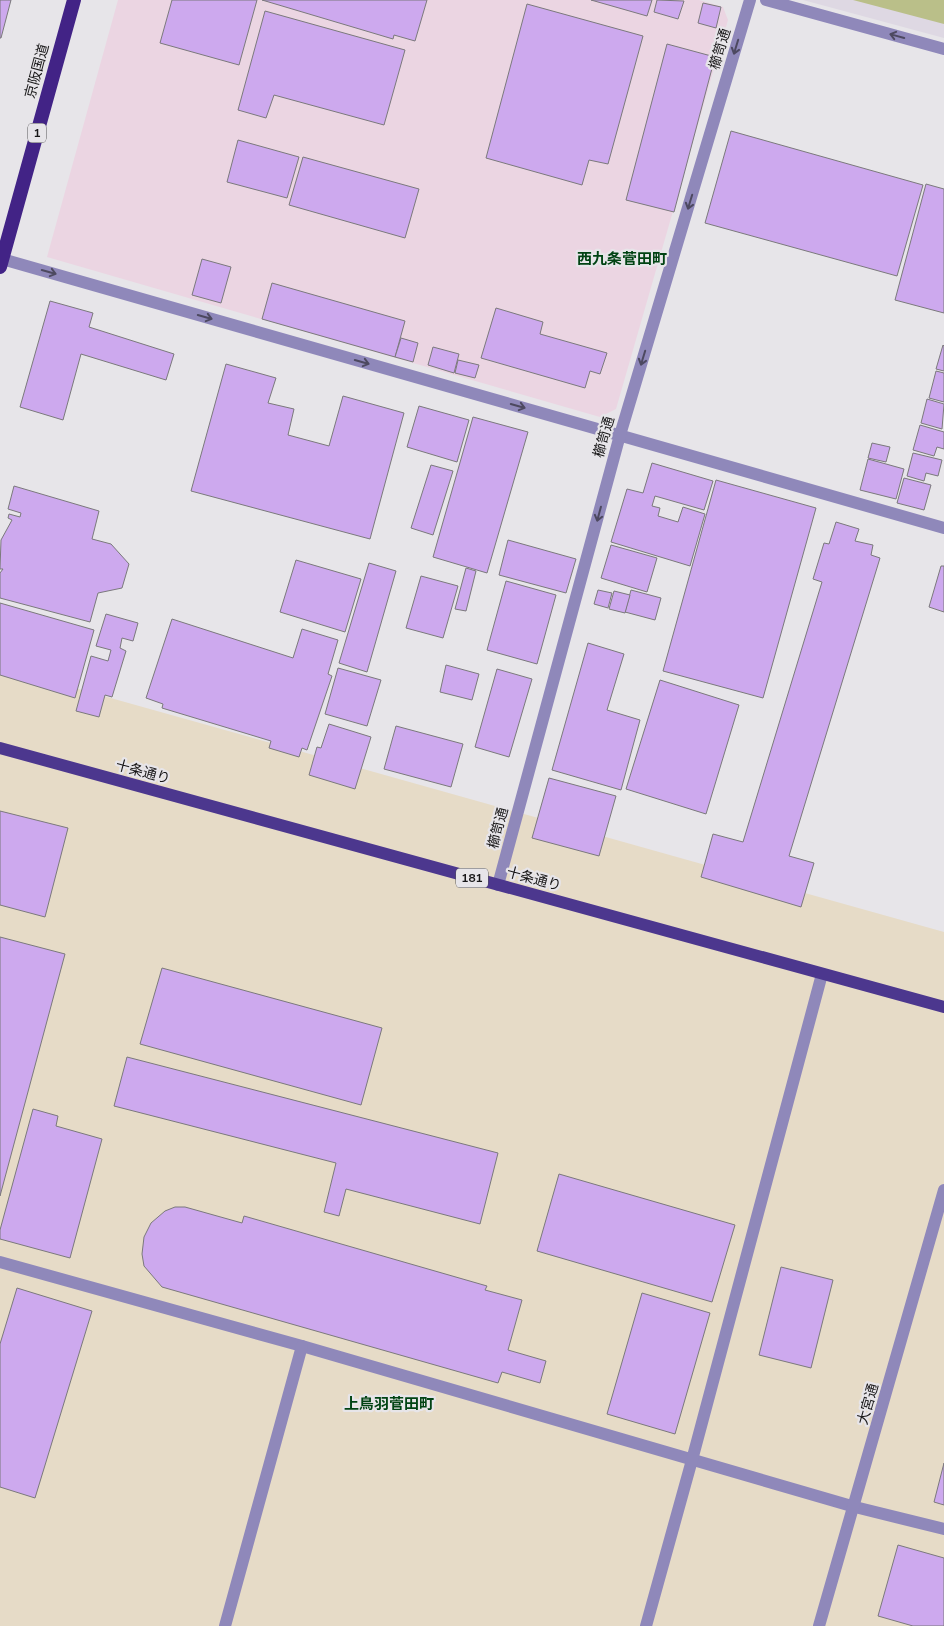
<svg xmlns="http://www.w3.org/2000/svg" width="944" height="1626" viewBox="0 0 944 1626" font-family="'Nunito Sans','Noto Sans JP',sans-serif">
	<rect width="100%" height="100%" fill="#e7e5e9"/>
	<polygon fill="#ebd5e2" points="118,0 699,0 723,7 728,20 616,409 600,417 47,257"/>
	<polygon fill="#e6dbc7" points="0,667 944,932 944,1626 0,1626"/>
	<polygon fill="#ded8e3" points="803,0 944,0 944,38"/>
	<polygon fill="#babf89" points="853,0 944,0 944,24"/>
	<g fill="#cda9ee" stroke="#7b797c">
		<polygon points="0,0 11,0 1,38 0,38"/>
		<polygon points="172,0 257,0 239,65 160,43"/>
		<polygon points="262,0 427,0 415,41 394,35 393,39"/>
		<polygon points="591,0 652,0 647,16"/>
		<polygon points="657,0 684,1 678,19 654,12"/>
		<polygon points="703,3 721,7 716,28 698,23"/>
		<polygon points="527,4 643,36 608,164 589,160 582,185 486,158"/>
		<polygon points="265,11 405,50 384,125 274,95 266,118 238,110"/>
		<polygon points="667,44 715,57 674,212 626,200"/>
		<polygon points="731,131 923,185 897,276 705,223"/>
		<polygon points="238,140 299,157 287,198 227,182"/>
		<polygon points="303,157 419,189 405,238 289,205"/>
		<polygon points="926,184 944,189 944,313 895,300"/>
		<polygon points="202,259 231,267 221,303 192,295"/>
		<polygon points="272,283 405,321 395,357 262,319"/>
		<polygon points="50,301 93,313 89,327 174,354 166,380 81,354 63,420 20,407"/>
		<polygon points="496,308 543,322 540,334 607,353 600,374 590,371 585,388 481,358"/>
		<polygon points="401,338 418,343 413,362 395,357"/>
		<polygon points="943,345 944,346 944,371 936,369"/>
		<polygon points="433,347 459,354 454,373 428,365"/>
		<polygon points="458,360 479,365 475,378 455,373"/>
		<polygon points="226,364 276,378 268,403 294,409 288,435 329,446 343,396 404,413 370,539 191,491"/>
		<polygon points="936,371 944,373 944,402 929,398"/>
		<polygon points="927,399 944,404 942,429 921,423"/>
		<polygon points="419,406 469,420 457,462 407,447"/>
		<polygon points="473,417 528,432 487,573 433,557"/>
		<polygon points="920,425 944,432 944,449 937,447 934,456 913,450"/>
		<polygon points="872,443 890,447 886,462 868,458"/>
		<polygon points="913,453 942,460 938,476 926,473 924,481 907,476"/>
		<polygon points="868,459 904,469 896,499 860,490"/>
		<polygon points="652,463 713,481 704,510 655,496 652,506 660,508 658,516 678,522 683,507 705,514 690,566 611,542 627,489 643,493"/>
		<polygon points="431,465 453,471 433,535 411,528"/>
		<polygon points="904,478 931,485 924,510 897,503"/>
		<polygon points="716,480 816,508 763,698 663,671"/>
		<polygon points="14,486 99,511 92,539 111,544 129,564 122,588 98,593 90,622 0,598 0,573 3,569 0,569 1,540 12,520 8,518 9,514 20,517 21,513 8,509"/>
		<polygon points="836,522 859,529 855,541 873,545 871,555 880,558 789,856 814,863 801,907 701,877 713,834 743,842 822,582 813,579 824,543 829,544"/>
		<polygon points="508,540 576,559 566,593 499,575"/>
		<polygon points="611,545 657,558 647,592 601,578"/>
		<polygon points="296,560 361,579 345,632 280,612"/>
		<polygon points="369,563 396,571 367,672 339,663"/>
		<polygon points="941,566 944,566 944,612 929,607"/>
		<polygon points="466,568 476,571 466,611 455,609"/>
		<polygon points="421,576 458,586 443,638 406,628"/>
		<polygon points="506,581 556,595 537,664 487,650"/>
		<polygon points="598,590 612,593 608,608 594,604"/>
		<polygon points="631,590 661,598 655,620 625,612"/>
		<polygon points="614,591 630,595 625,613 609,609"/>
		<polygon points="0,603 94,630 75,698 0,675"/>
		<polygon points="106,614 138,623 133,641 122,638 120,648 126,651 112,697 105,695 99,717 76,711 91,656 108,661 111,650 96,646"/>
		<polygon points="172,619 293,658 302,629 338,640 328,674 332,676 307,750 302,748 299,757 269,748 271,741 162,708 163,704 146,698"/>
		<polygon points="588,643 624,654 607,710 640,720 621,790 552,770"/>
		<polygon points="446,665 479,674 472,700 440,692"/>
		<polygon points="338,668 381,680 367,726 325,714"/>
		<polygon points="497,669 532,679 509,757 475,747"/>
		<polygon points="660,680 739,705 706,814 626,789"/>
		<polygon points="329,724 371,737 355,789 309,775 317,747 321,748"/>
		<polygon points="396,726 463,744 451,787 384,769"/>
		<polygon points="549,778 616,796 599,856 532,838"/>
		<polygon points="0,811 68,828 45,917 0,905"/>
		<polygon points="0,937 65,954 0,1196"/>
		<polygon points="162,968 382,1028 361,1105 140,1044"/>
		<polygon points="127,1057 498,1153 480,1224 346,1189 339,1216 324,1212 336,1163 114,1106"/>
		<polygon points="33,1109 58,1116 56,1126 102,1139 70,1258 0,1239 0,1230"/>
		<polygon points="559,1174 735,1225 712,1302 537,1251"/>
		<polygon points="175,1207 185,1207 242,1223 244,1216 487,1286 485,1290 522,1300 508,1350 546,1361 540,1383 502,1372 498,1383 162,1287 144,1266 142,1254 144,1237 151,1223 165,1211"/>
		<polygon points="781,1267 833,1280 811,1368 759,1355"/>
		<polygon points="17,1288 92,1311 35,1498 0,1487 0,1344"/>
		<polygon points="642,1293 710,1313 675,1434 607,1414"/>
		<polygon points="944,1463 944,1505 934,1502"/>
		<polygon points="898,1545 944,1558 944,1626 913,1626 878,1616"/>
	</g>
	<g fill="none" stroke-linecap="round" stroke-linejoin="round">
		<g stroke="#8f88ba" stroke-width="12">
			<polyline points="766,0 944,49"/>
			<polyline points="2,259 944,528"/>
			<polyline points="498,885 620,435 750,0"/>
			<polyline points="0,1262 302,1346 855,1507 944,1529"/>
			<polyline points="225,1626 302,1346"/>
			<polyline points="646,1626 692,1460 822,974"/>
		</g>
		<polyline stroke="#8f88ba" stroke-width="12" points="819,1626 944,1190"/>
		<polyline stroke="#4c378e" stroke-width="12" points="0,748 944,1007"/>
		<polyline stroke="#422386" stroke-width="14" points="0,267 74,0"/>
	</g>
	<defs><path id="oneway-shaft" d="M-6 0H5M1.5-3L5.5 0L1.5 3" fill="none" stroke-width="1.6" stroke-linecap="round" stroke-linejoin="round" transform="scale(1.25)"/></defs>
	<g stroke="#4d4960">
		<use href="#oneway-shaft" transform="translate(897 36) rotate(-165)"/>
		<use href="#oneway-shaft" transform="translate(736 47) rotate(107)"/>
		<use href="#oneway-shaft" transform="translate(690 202) rotate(107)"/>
		<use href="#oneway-shaft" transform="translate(49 272) rotate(16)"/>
		<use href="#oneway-shaft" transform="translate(205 317) rotate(16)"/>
		<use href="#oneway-shaft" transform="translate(643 358) rotate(107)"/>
		<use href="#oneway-shaft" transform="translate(362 362) rotate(16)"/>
		<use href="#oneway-shaft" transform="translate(518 406) rotate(16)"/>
		<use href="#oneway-shaft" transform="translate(599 514) rotate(105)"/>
	</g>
	<g text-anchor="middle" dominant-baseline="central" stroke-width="4.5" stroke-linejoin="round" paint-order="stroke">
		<g fill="#e7e5e9" stroke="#555456" stroke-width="1">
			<rect x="28" y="123.5" width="18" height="19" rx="4"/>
			<rect x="456" y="868.5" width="32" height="19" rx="4"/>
		</g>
		<g font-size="12" font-weight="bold" fill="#171617">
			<text x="37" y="133">1</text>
			<text x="472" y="878">181</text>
		</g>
		<g font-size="14" fill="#171617" stroke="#e7e5e9">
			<text transform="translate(720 49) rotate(-73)">櫛笥通</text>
			<text transform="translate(37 71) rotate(-75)">京阪国道</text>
			<text transform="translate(604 437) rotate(-74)">櫛笥通</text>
			<text transform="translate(143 772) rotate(15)">十条通り</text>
			<text transform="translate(498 828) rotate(-75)">櫛笥通</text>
			<text transform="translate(534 879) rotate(15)">十条通り</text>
			<text transform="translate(868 1404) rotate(-74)">大宮通</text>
		</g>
		<g font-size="15" font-weight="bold" fill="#004313" stroke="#e7e5e9">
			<text x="622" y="259">西九条菅田町</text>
			<text x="389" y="1404">上鳥羽菅田町</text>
		</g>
	</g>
</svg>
